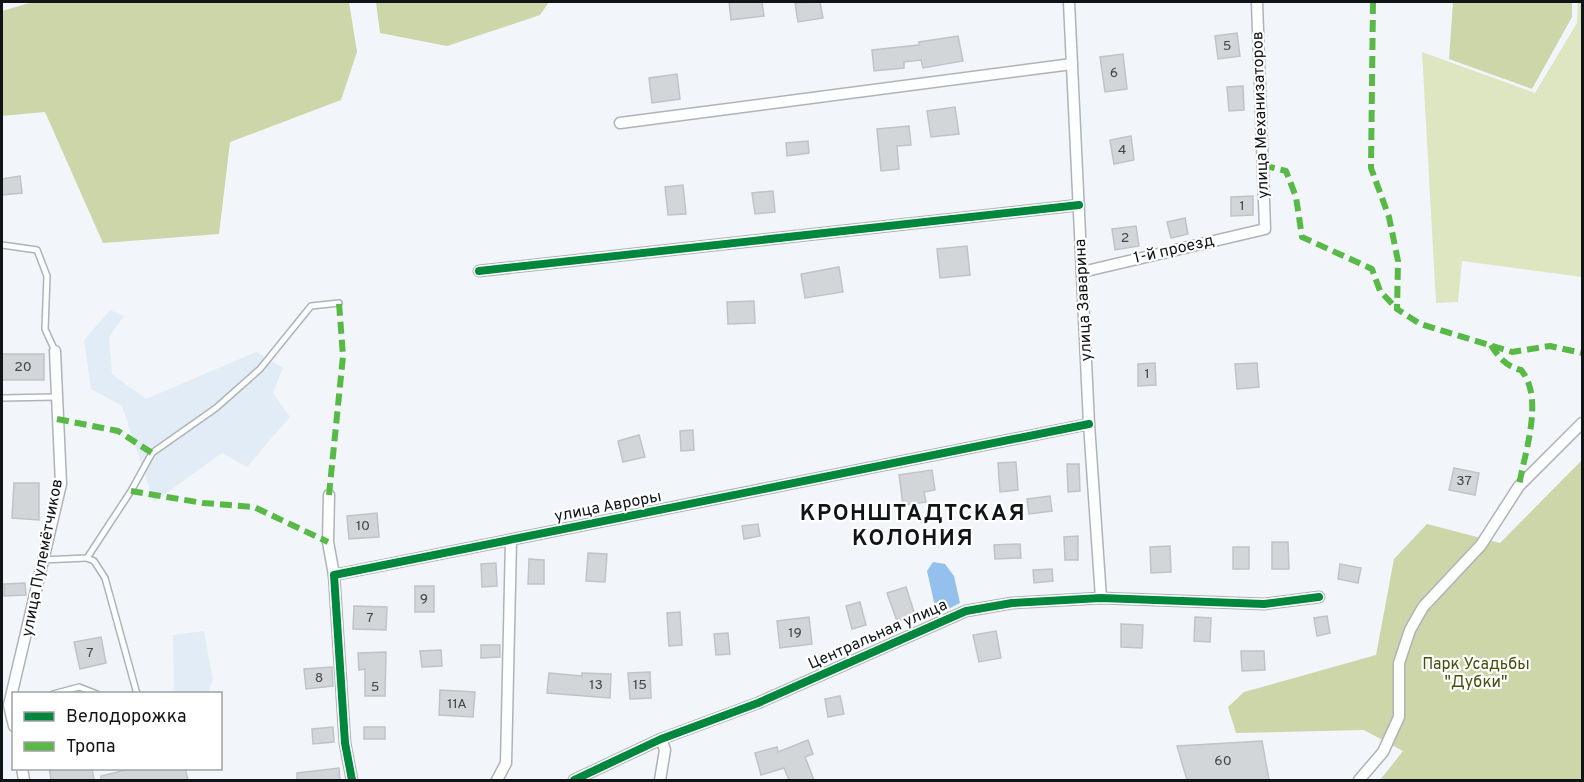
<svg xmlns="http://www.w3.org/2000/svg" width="1584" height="782" viewBox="0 0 1584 782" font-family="Overpass,sans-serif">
	<rect width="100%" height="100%" fill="#f2f6fa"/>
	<g fill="#e2ecf6">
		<polygon points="110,310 124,316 109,337 112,374 146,399 256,352 283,368 273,393 290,417 247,467 222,453 154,502 122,406 91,389 84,340"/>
		<polygon points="204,631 213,680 208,693 174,693 173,635"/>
	</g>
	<polygon fill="#dde6c1" points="1578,2 1582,2 1582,277 1462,261 1458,302 1436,303 1422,52 1535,93 1577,23"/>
	<g fill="#ccd6a8">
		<polygon points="33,2 349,2 357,52 341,100 230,142 219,234 103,243 45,112 2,116 2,11"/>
		<polygon points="376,2 549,2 540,15 447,46 380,33"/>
		<polygon points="1453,2 1572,2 1572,17 1532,89 1449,59"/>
		<polygon points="1582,460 1582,780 1380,780 1403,751 1364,730 1236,733 1228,707 1244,692 1376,655 1394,559 1427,524 1500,543"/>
	</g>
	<polygon fill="#94c0ee" points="933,562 945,564 954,576 960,603 937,615 927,571"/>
	<g fill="#d3d6d9" stroke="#c0c3c7" stroke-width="1.5">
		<polygon points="729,2 762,2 764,16 731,20"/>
		<polygon points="820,2 823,18 798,22 795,3"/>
		<polygon points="1237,33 1240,56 1218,59 1215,36"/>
		<polygon points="958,36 963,61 923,68 921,60 904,62 904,68 874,71 872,50 919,45 919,42"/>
		<polygon points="1123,54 1127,89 1105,92 1100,57"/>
		<polygon points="677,74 680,99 652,103 649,78"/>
		<polygon points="1243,86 1244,110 1229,111 1227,87"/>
		<polygon points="955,107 959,134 931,137 927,111"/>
		<polygon points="909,126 911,145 897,146 899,169 881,171 877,129"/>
		<polygon points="1131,136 1134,160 1114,164 1110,140"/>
		<polygon points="808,141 809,153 787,156 786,143"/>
		<polygon points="20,176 22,193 2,195 2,179"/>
		<polygon points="683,185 686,214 668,215 665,187"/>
		<polygon points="773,191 775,212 755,214 752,193"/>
		<polygon points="1253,196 1253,215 1231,216 1231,197"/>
		<polygon points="1185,218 1188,234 1171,238 1167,222"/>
		<polygon points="1136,226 1139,246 1115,250 1112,229"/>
		<polygon points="967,246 970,275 940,278 937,249"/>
		<polygon points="839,267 843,292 805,298 801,274"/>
		<polygon points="754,301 755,323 728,324 727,302"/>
		<rect x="2" y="354" width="42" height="26"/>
		<polygon points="1155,363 1156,385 1138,386 1138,364"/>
		<polygon points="1257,363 1259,387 1237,389 1235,364"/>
		<polygon points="693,430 694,450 681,451 680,431"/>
		<polygon points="639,435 645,457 623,462 618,441"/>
		<polygon points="1016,462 1018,490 1000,492 998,463"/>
		<polygon points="1067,464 1079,464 1080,491 1068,492"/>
		<polygon points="1454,468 1479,473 1475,495 1449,490"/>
		<polygon points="932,470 935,490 924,492 926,502 903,505 899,475"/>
		<polygon points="14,483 39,483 39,520 12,518"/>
		<polygon points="1050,496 1052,511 1029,514 1027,499"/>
		<polygon points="377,513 379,537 349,539 347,516"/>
		<polygon points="758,524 760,536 744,539 742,526"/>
		<polygon points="1078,536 1078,560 1065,560 1064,537"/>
		<polygon points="1272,542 1288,542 1289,569 1272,569"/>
		<polygon points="1020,544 1021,558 995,559 994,545"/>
		<polygon points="1170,546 1171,572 1151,573 1150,547"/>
		<rect x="1233" y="547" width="16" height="22"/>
		<polygon points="588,553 607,554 605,582 586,581"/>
		<polygon points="529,559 544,560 544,584 528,584"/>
		<polygon points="496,563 497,586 482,587 481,564"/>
		<polygon points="1340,564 1361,568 1358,583 1338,579"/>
		<polygon points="1052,569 1053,581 1034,583 1033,570"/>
		<polygon points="25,583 26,595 4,596 4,584"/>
		<rect x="415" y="586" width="19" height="26"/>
		<polygon points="906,587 915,615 897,621 887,593"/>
		<polygon points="860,602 866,625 852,629 846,606"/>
		<polygon points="354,606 387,607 386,630 353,629"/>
		<polygon points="680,612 682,645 669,646 667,613"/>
		<polygon points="1327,616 1330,633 1317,636 1314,618"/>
		<polygon points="809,617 812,644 780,648 777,621"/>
		<polygon points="1195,617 1211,618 1210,642 1194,641"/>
		<polygon points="1121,624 1143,625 1142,648 1121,647"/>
		<polygon points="996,631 1001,658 979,662 973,635"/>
		<polygon points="728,633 730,654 716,655 714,634"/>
		<polygon points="101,637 106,663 80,669 74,642"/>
		<polygon points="481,645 500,645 500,657 481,658"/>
		<polygon points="441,650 442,666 422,667 420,651"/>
		<polygon points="1241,651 1264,651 1265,670 1242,671"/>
		<polygon points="386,652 385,696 365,696 365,669 359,670 358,653"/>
		<polygon points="332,667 333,686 306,689 304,669"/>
		<polygon points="650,672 651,698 630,699 628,673"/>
		<polygon points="549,673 582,676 582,673 611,674 610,698 547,693"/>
		<polygon points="440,690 475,692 473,717 439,715"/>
		<polygon points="840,696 844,714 828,717 825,699"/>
		<polygon points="333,727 334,742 313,744 312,729"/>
		<rect x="364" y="727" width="21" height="12"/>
		<polygon points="808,740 813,754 805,757 814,780 789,780 784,768 761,775 755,753 777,747 778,752"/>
		<polygon points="1262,741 1269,780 1187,780 1177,746"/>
		<polygon points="49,768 92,768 94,780 51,780"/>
		<polygon points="134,768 185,768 188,780 101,780 101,776"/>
		<polygon points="339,768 340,780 297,780 297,773"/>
	</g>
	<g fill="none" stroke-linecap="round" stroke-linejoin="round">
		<defs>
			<g id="service">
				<polyline points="2,245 37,250 47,276 45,329 55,351"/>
				<polyline points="2,398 56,397"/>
				<polyline points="87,558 94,561 105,578 137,694"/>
				<polyline points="41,560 87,558 131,491 152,453 216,408 260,369 311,306 339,303"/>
				<polyline points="53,694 79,687 97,694"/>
			</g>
			<g id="minor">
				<polyline points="1069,2 1089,424 1101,598"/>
				<polyline points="620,123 1072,64"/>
				<polyline points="479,271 1079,205"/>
				<polyline points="1082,272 1265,229 1257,2"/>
				<polyline points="329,495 328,542 334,575"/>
				<polyline points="14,726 9,705 61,484 55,351"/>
				<polyline points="22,768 24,780"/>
				<polyline points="352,780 345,743 334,575 1089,424"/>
				<polyline points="497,780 506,763 511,540"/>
				<polyline points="574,780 661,739 758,703 966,611 1012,603 1101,598 1264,604 1319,597"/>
				<polyline points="660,780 665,750 661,739"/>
				<polyline points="1359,780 1383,752 1399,717 1399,663 1410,630 1423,607 1481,545 1519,486 1582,423"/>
			</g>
		</defs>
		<use href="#service" stroke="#b0b3b6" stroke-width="8"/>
		<use href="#minor" stroke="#b0b3b6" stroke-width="13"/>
		<use href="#service" stroke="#fdfefe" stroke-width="5"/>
		<use href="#minor" stroke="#fdfefe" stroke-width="10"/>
		<g stroke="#58b947" stroke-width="6" stroke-dasharray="12 6" stroke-linecap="butt">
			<polyline points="1373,2 1371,168 1389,217 1398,261 1397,309 1420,324 1512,352 1550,346 1582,353"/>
			<polyline points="1263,165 1286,171 1296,197 1302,237 1372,269 1380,291 1397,309"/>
			<path d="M1491 345C1498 357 1507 367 1521 370 1545 398 1524 454 1519 486"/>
			<polyline points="57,419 118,431 152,453"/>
			<polyline points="131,491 203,503 254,507 328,542"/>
			<polyline points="329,495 343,356 339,303"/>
		</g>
		<defs>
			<g id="cycleway">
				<polyline points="479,271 1079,205"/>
				<polyline points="352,780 345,743 334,575 1089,424"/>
				<polyline points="574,780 661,739 758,703 966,611 1012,603 1101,598 1264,604 1319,597"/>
			</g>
		</defs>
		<use href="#cycleway" stroke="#fff" stroke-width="11"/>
		<use href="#cycleway" stroke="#00873e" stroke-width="8"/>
	</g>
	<g text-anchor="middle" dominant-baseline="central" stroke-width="4.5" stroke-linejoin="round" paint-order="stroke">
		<g font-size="14" fill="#424448">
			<text x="1227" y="46">5</text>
			<text x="1114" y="73">6</text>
			<text x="1122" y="150">4</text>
			<text x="1242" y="206">1</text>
			<text x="1125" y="238">2</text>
			<text x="23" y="367">20</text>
			<text x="1147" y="374">1</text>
			<text x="1464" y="481">37</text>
			<text x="363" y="526">10</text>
			<text x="424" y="599">9</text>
			<text x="370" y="618">7</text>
			<text x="795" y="633">19</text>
			<text x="90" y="653">7</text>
			<text x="319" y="678">8</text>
			<text x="596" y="685">13</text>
			<text x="640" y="685">15</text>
			<text x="375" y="687">5</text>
			<text x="457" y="704">11А</text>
			<text x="1223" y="761">60</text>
		</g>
		<g font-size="16" fill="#111417" stroke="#fff">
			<text transform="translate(1261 115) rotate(-92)">улица Механизаторов</text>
			<text transform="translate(1174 250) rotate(-13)">1-й проезд</text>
			<text transform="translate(1084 300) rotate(-93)">улица Заварина</text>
			<text transform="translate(608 507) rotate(-11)">улица Авроры</text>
			<text transform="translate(43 558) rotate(-79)">улица Пулемётчиков</text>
			<text transform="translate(878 635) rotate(-24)">Центральная улица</text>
		</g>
		<g font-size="16" fill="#464f0e" stroke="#fff">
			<text x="1476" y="665">Парк Усадьбы<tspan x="1476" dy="18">"Дубки"</tspan></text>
		</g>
		<g font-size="22" font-weight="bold" letter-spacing="1.5" fill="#111417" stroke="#fff">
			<text x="913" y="514">КРОНШТАДТСКАЯ<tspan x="913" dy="25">КОЛОНИЯ</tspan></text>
		</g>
	</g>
	<rect width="1584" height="782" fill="none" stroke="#111417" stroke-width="6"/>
	<rect x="12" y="692" width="210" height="78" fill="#ffffff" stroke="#a0a1a2" stroke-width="1.5"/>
	<rect x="24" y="712" width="30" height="9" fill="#00873e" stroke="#a0a1a2" stroke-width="1.5"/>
	<text x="66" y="722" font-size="18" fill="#111417">Велодорожка</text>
	<rect x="24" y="742" width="30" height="9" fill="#58b947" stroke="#a0a1a2" stroke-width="1.5"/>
	<text x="66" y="752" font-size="18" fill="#111417">Тропа</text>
</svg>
